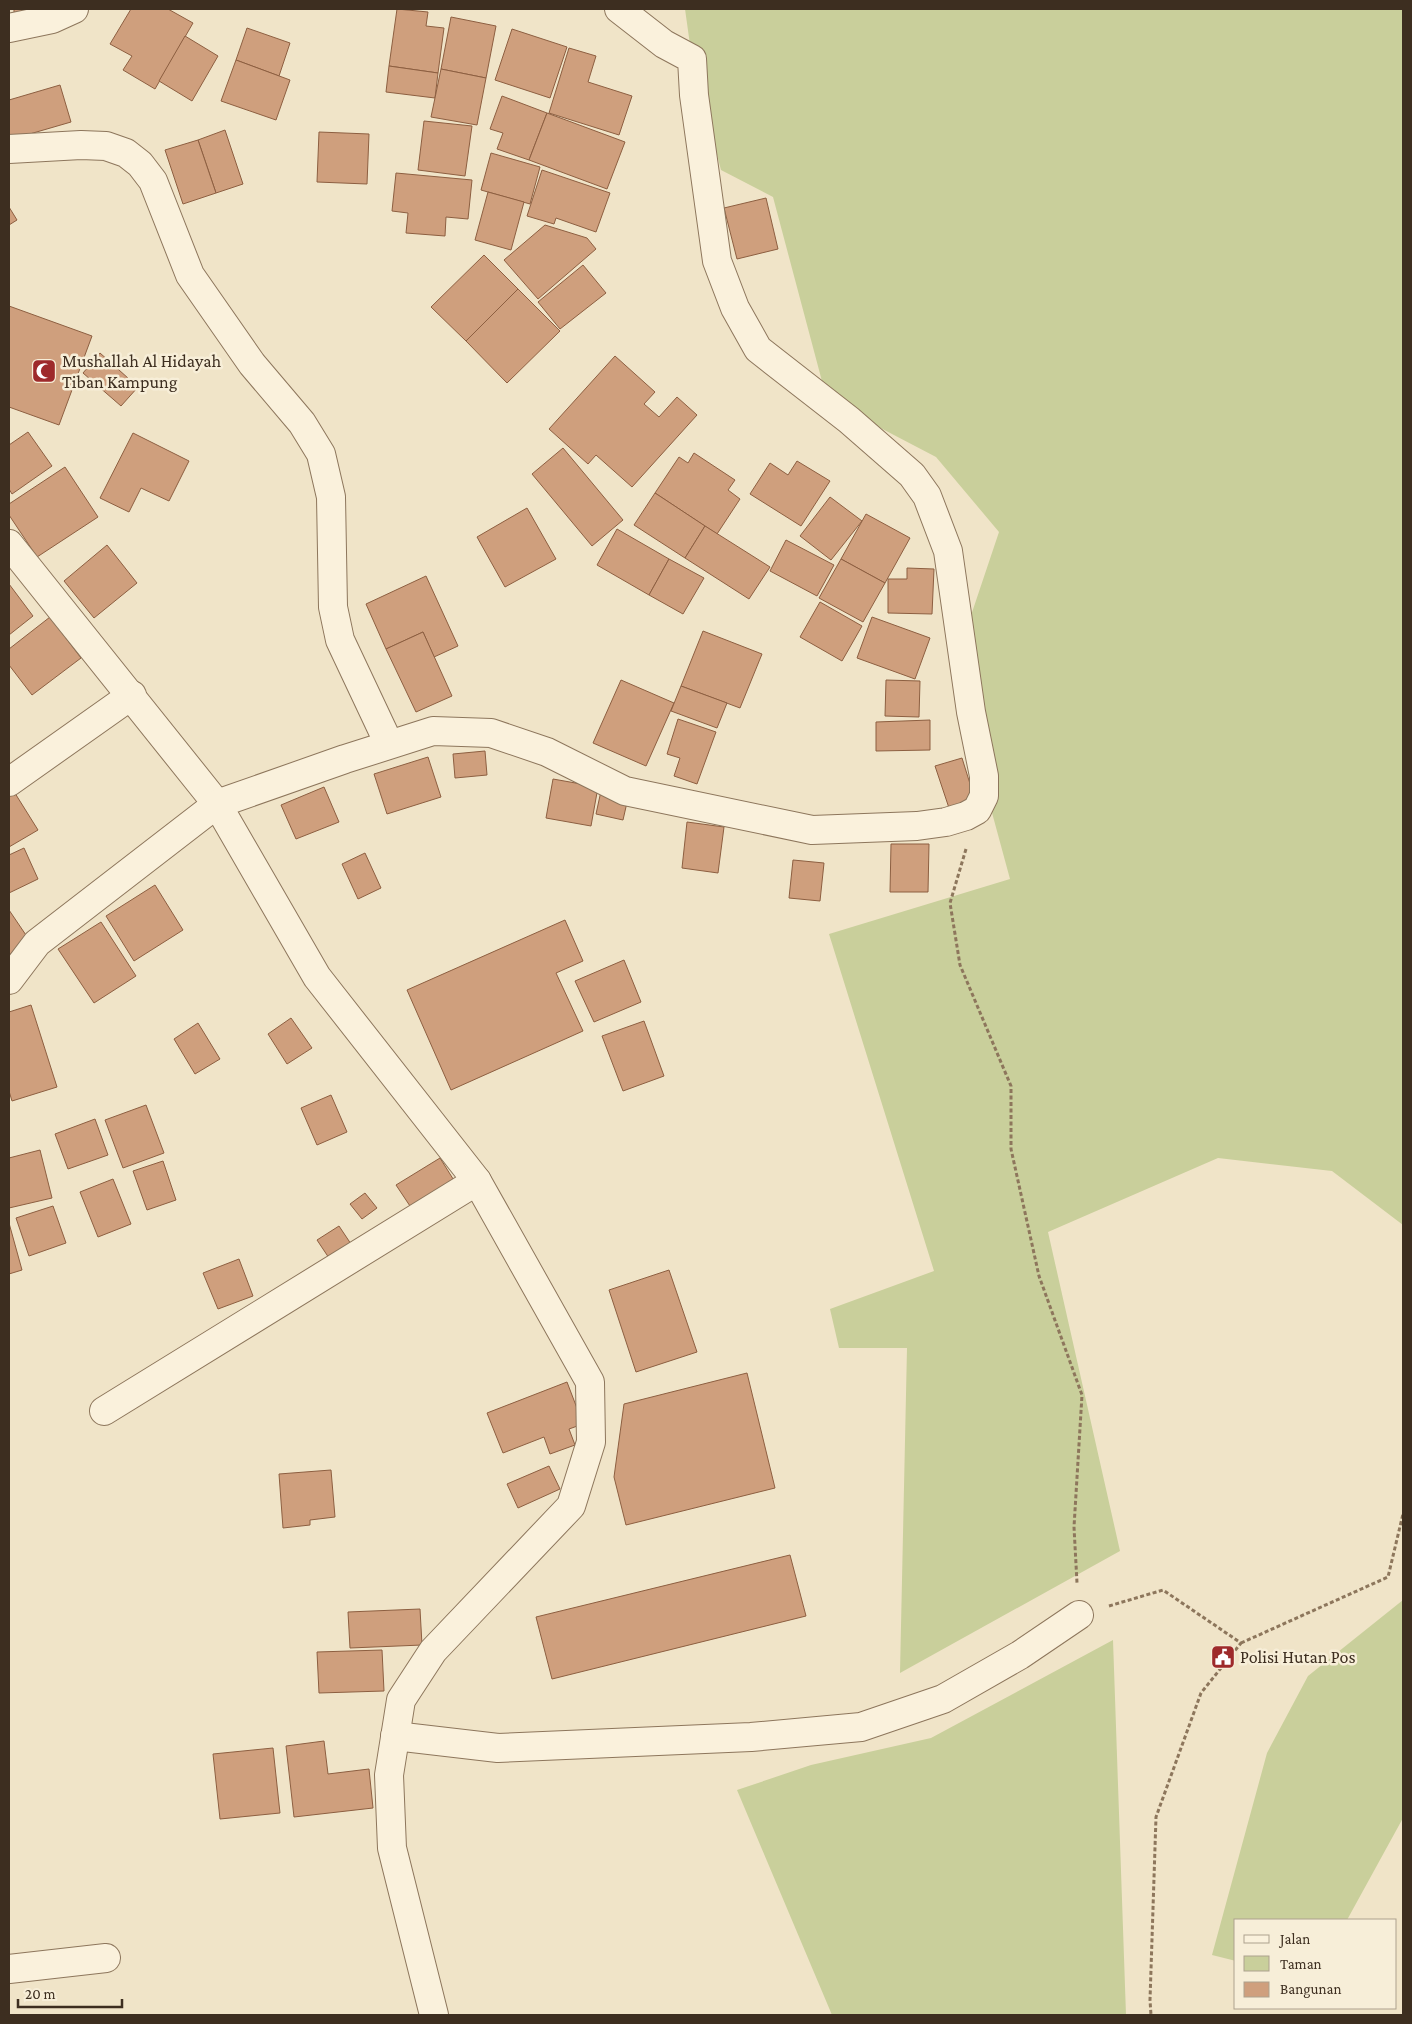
<svg xmlns="http://www.w3.org/2000/svg" width="1412" height="2024" viewBox="0 0 1412 2024" font-family="'Crimson Pro',serif">
	<rect width="100%" height="100%" fill="#f0e4c8"/>
	<g fill="#c9cf9b">
		<polygon points="685,9 1403,9 1403,1225 1332,1171 1218,1158 1048,1232 1120,1551 900,1673 907,1348 839,1348 830,1309 934,1271 829,934 1010,879 953,669 999,532 936,457 827,400 773,197 721,170 692,59"/>
		<polygon points="1403,1600 1403,1818 1347,1920 1236,1920 1236,1961 1212,1955 1267,1753 1308,1676"/>
		<polygon points="1113,1640 1126,2015 832,2015 737,1790 811,1765 931,1738"/>
	</g>
	<g fill="#cf9f7d" stroke="#8d5f41">
		<polygon points="14,9 55,9 14,16"/>
		<polygon points="131,9 168,9 193,23 155,89 123,70 132,56 110,44"/>
		<polygon points="397,9 428,12 426,26 444,28 438,73 389,66"/>
		<polygon points="451,17 496,26 486,78 441,69"/>
		<polygon points="247,28 290,43 279,76 236,60"/>
		<polygon points="512,29 567,47 550,98 495,80"/>
		<polygon points="185,36 218,56 192,101 159,81"/>
		<polygon points="569,48 596,56 588,82 632,96 619,135 549,113"/>
		<polygon points="236,60 290,80 276,120 221,101"/>
		<polygon points="389,66 438,73 435,98 386,92"/>
		<polygon points="441,69 486,78 477,125 431,117"/>
		<polygon points="60,85 71,122 9,140 9,100"/>
		<polygon points="502,96 547,113 529,160 497,149 503,133 490,129"/>
		<polygon points="547,113 625,142 607,189 529,160"/>
		<polygon points="424,121 472,126 465,176 418,170"/>
		<polygon points="225,130 243,184 216,193 198,140"/>
		<polygon points="319,132 369,134 367,184 317,182"/>
		<polygon points="198,140 216,193 183,204 165,150"/>
		<polygon points="491,153 540,167 530,204 481,190"/>
		<polygon points="542,170 610,193 596,232 556,218 554,224 527,216"/>
		<polygon points="396,173 472,180 468,219 446,217 445,236 406,233 408,213 392,211"/>
		<polygon points="488,192 524,202 511,250 475,240"/>
		<polygon points="766,198 778,249 737,259 724,208"/>
		<polygon points="9,207 17,220 9,225"/>
		<polygon points="545,225 587,238 596,249 538,299 504,260"/>
		<polygon points="484,255 518,289 466,341 431,307"/>
		<polygon points="583,265 606,293 560,329 538,302"/>
		<polygon points="518,289 560,331 507,383 466,341"/>
		<polygon points="9,306 92,336 59,425 9,407"/>
		<polygon points="100,353 138,387 121,406 83,373"/>
		<polygon points="615,356 655,392 644,404 659,417 677,397 697,415 632,487 596,455 588,464 549,429"/>
		<polygon points="28,432 52,466 12,494 9,489 9,445"/>
		<polygon points="133,433 189,461 169,501 141,488 129,512 100,498"/>
		<polygon points="563,448 623,520 592,546 532,474"/>
		<polygon points="694,453 735,480 728,490 740,499 717,534 655,493 679,457 688,463"/>
		<polygon points="797,461 830,481 801,526 750,494 770,463 788,475"/>
		<polygon points="65,467 98,517 37,557 9,515 9,504"/>
		<polygon points="655,493 705,526 685,558 634,525"/>
		<polygon points="830,497 862,521 831,560 800,536"/>
		<polygon points="527,508 556,559 505,587 477,537"/>
		<polygon points="866,514 910,538 885,583 841,559"/>
		<polygon points="705,526 770,567 749,599 685,558"/>
		<polygon points="617,529 669,559 649,595 597,565"/>
		<polygon points="786,540 834,565 817,596 770,571"/>
		<polygon points="107,545 137,583 94,618 64,581"/>
		<polygon points="669,559 704,578 683,614 649,595"/>
		<polygon points="841,559 885,583 863,622 819,598"/>
		<polygon points="907,568 934,569 932,614 888,613 888,579 907,579"/>
		<polygon points="426,576 458,646 434,657 423,632 386,649 366,604"/>
		<polygon points="9,584 33,616 9,635"/>
		<polygon points="820,602 862,626 842,661 800,637"/>
		<polygon points="50,617 81,658 32,695 9,665 9,649"/>
		<polygon points="872,617 930,638 915,679 857,658"/>
		<polygon points="703,631 762,654 740,708 681,686"/>
		<polygon points="423,632 452,696 416,712 386,649"/>
		<polygon points="621,680 674,703 646,766 593,743"/>
		<polygon points="886,680 920,681 919,717 885,716"/>
		<polygon points="681,686 727,703 717,728 671,711"/>
		<polygon points="678,719 716,732 697,784 674,776 680,758 667,754"/>
		<polygon points="930,720 930,750 876,751 876,722"/>
		<polygon points="485,751 487,775 455,778 453,754"/>
		<polygon points="428,757 441,797 387,814 374,774"/>
		<polygon points="962,758 976,803 950,811 935,766"/>
		<polygon points="553,779 598,787 591,826 546,818"/>
		<polygon points="324,787 339,822 296,839 281,805"/>
		<polygon points="13,790 38,830 9,847 9,792"/>
		<polygon points="601,791 628,798 623,820 596,814"/>
		<polygon points="687,822 724,827 718,873 682,868"/>
		<polygon points="891,844 929,844 928,892 890,892"/>
		<polygon points="24,848 38,879 9,893 9,855"/>
		<polygon points="365,853 381,888 358,899 342,864"/>
		<polygon points="793,860 824,863 820,901 789,898"/>
		<polygon points="155,885 183,930 134,961 106,916"/>
		<polygon points="9,910 30,941 9,955"/>
		<polygon points="565,920 583,961 556,973 583,1031 451,1090 407,990"/>
		<polygon points="101,922 136,976 94,1003 58,949"/>
		<polygon points="624,960 641,1002 594,1022 575,981"/>
		<polygon points="31,1005 57,1087 12,1101 9,1091 9,1012"/>
		<polygon points="291,1018 312,1048 287,1064 268,1034"/>
		<polygon points="644,1021 664,1076 623,1091 602,1036"/>
		<polygon points="198,1023 220,1059 195,1074 174,1039"/>
		<polygon points="331,1095 347,1132 317,1145 301,1108"/>
		<polygon points="146,1105 164,1153 123,1168 105,1120"/>
		<polygon points="95,1119 108,1155 68,1169 55,1134"/>
		<polygon points="40,1150 52,1198 9,1208 9,1158"/>
		<polygon points="440,1158 455,1182 412,1209 396,1185"/>
		<polygon points="163,1161 176,1200 147,1210 133,1171"/>
		<polygon points="113,1179 131,1224 98,1237 80,1192"/>
		<polygon points="365,1193 377,1208 362,1219 350,1204"/>
		<polygon points="53,1206 66,1243 29,1256 16,1218"/>
		<polygon points="9,1223 22,1270 9,1274"/>
		<polygon points="339,1226 355,1250 333,1264 317,1240"/>
		<polygon points="239,1259 253,1296 218,1309 203,1273"/>
		<polygon points="669,1270 697,1352 636,1372 609,1290"/>
		<polygon points="747,1373 775,1488 626,1525 614,1477 624,1404"/>
		<polygon points="567,1382 583,1424 569,1429 575,1445 550,1454 544,1437 503,1453 487,1413"/>
		<polygon points="549,1466 560,1489 518,1508 507,1484"/>
		<polygon points="331,1470 335,1517 310,1520 310,1525 283,1528 279,1474"/>
		<polygon points="790,1555 806,1616 552,1679 536,1617"/>
		<polygon points="420,1609 422,1645 350,1648 348,1612"/>
		<polygon points="382,1650 384,1691 319,1693 317,1652"/>
		<polygon points="324,1741 328,1774 369,1769 373,1808 294,1817 286,1746"/>
		<polygon points="273,1748 280,1813 220,1819 213,1754"/>
	</g>
	<g fill="none" stroke-linecap="round" stroke-linejoin="round">
		<defs>
			<g id="minor">
				<polyline points="9,28 52,19 74,9"/>
				<polyline points="9,149 81,145 106,146 126,153 140,164 153,181 190,275 252,364 302,423 321,454 331,497 333,607 340,640 389,744"/>
				<polyline points="9,544 217,804 317,977 477,1181 590,1382 591,1442 571,1506 433,1651 401,1700 389,1775 392,1848 434,2015"/>
				<polyline points="9,782 132,695"/>
				<polyline points="9,980 37,943 217,804 345,759 433,731 491,733 547,752 625,791 812,830 917,826 946,822 966,816 977,810 984,796 984,776 971,712 948,551 927,496 912,475 849,420 758,349 735,308 717,261 694,95 692,59 664,44 619,9"/>
				<polyline points="104,1411 477,1181"/>
				<polyline points="395,1736 498,1748 751,1737 861,1727 943,1699 1020,1655 1079,1615"/>
				<polyline points="9,1969 106,1958"/>
			</g>
		</defs>
		<use href="#minor" stroke="#8d765c" stroke-width="30"/>
		<g stroke="#8d765c" stroke-width="3" stroke-dasharray="4 2.5" stroke-linecap="butt">
			<polyline points="966,849 950,903 960,965 1011,1086 1011,1149 1039,1276 1082,1395 1074,1527 1077,1583"/>
			<polyline points="1109,1606 1163,1590 1241,1643 1201,1693 1156,1817 1150,2000 1151,2015"/>
			<polyline points="1241,1643 1388,1577 1403,1514"/>
		</g>
		<use href="#minor" stroke="#faf1dc" stroke-width="28"/>
	</g>
	<defs>
		<symbol id="mosque-square" viewBox="-11 -11 22 22"><rect x="-9" y="-9" width="18" height="18" rx="4" fill="#9e2a2b" stroke="#f7eed8"/><path d="M3.5-4.9A6 6 0 1 0 3.5 4.9A5 5 0 1 1 3.5-4.9Z" fill="#fff"/></symbol>
		<symbol id="civic-square" viewBox="-11 -11 22 22"><rect x="-9" y="-9" width="18" height="18" rx="4" fill="#9e2a2b" stroke="#f7eed8"/><path d="M-.6-6.5H3V-4.5H.6V-3L4-1V1h2V6H-6V1h2V-1L-.6-3ZM-1.2 2.5V6h2.4V2.5Z" fill="#fff"/></symbol>
	</defs>
	<g fill-rule="evenodd">
		<use href="#mosque-square" x="30" y="357" width="28" height="28"/>
		<use href="#civic-square" x="1209" y="1643" width="28" height="28"/>
	</g>
	<g text-anchor="middle" dominant-baseline="central" stroke-width="5" stroke-linejoin="round" paint-order="stroke">
		<g font-size="18" fill="#3d2e20" stroke="#f7eed8" text-anchor="start">
			<text x="62" y="361">Mushallah Al Hidayah<tspan x="62" dy="21">Tiban Kampung</tspan></text>
			<text x="1240" y="1657">Polisi Hutan Pos</text>
		</g>
	</g>
	<rect width="1412" height="2024" fill="none" stroke="#3d2e20" stroke-width="20"/>
	<rect x="1234" y="1919" width="162" height="90" fill="#f7eed8" stroke="#ada18e"/>
	<rect x="1244" y="1935" width="25" height="8" fill="#faf1dc" stroke="#ada18e"/>
	<text x="1280" y="1944" font-size="15" fill="#3d2e20">Jalan</text>
	<rect x="1244" y="1956" width="25" height="15" fill="#c9cf9b" stroke="#ada18e"/>
	<text x="1280" y="1969" font-size="15" fill="#3d2e20">Taman</text>
	<rect x="1244" y="1982" width="25" height="15" fill="#cf9f7d" stroke="#ada18e"/>
	<text x="1280" y="1994" font-size="15" fill="#3d2e20">Bangunan</text>
	<path d="M18 1999v8h104v-8" fill="none" stroke="#3d2e20" stroke-width="2.5"/>
	<text x="25" y="1999" font-size="15" fill="#3d2e20" stroke="#f7eed8" stroke-width="4" paint-order="stroke">20 m</text>
</svg>
